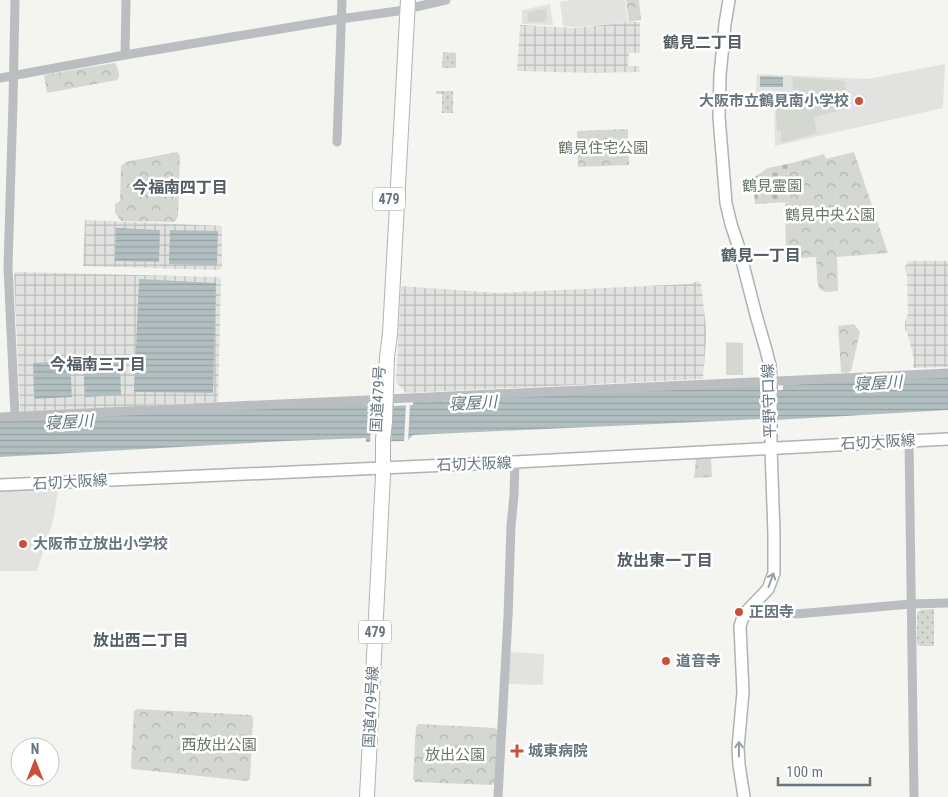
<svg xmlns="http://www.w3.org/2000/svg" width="948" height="797" viewBox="0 0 948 797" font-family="'Roboto Condensed','Noto Sans JP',sans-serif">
	<defs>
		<pattern id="industrial-grid" width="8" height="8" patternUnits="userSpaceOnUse" patternTransform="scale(1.25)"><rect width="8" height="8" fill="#e2e3e1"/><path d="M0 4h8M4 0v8" fill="none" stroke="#bbbdbc"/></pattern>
		<pattern id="forest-crowns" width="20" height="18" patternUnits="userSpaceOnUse" patternTransform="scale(1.25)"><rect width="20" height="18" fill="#d4d8d1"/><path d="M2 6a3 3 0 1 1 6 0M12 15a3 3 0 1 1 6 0" fill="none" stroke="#b0b4af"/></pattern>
		<pattern id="cemetery-stones" width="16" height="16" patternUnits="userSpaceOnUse" patternTransform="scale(1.25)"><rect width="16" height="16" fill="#d4d8d1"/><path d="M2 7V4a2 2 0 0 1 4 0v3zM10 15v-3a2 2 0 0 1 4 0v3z" fill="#b0b4af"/></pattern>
		<pattern id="garden-dots" width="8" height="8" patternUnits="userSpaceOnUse" patternTransform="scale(1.25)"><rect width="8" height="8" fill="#d4d8d1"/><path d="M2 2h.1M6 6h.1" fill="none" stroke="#b0b4af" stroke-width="1.8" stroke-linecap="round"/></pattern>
		<pattern id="water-rules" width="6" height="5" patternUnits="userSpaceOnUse" patternTransform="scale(1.25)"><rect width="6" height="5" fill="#b2bfc1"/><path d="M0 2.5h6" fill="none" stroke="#95a0a2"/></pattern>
	</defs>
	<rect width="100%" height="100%" fill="#f4f4f1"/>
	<g fill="#e2e3e1">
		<polygon points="572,0 625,0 628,22 575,27 563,26 560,2"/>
		<polygon points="550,4 553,25 522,24 522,10"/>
		<polygon points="945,64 943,108 775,146 774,95 756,94 757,74 868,79"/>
		<polygon points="55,486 58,490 54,517 37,571 0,571 0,489"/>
		<polygon points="511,652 544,654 543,685 510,684 507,681 508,654"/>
	</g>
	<g fill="url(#industrial-grid)">
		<polygon points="629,22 640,22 640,53 629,53 628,66 639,66 640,72 592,73 517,71 520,25 575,28"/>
		<polygon points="85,220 222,226 222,267 219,270 83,266"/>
		<polygon points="948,261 948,367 913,368 914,359 907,332 905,330 905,322 908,313 907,276 905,267 908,261"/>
		<polygon points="16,272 219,277 221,279 218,402 20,412 14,275"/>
		<polygon points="698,281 701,284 706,327 706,340 703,379 406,393 396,382 401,286 498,293 689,284"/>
	</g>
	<g fill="url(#forest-crowns)">
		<polygon points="626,0 639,0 641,20 629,22"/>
		<path d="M115 63C118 69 121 75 117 80L47 93 44 75Z"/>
		<polygon points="628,129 629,165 578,167 577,131"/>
		<polygon points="177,152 180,156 178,216 175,222 121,221 115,213 115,204 120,201 121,165 124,164 125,162"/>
		<polygon points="854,152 888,253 837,257 838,291 825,292 819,288 817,280 817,272 816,257 786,259 785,203 790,202 788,164 824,154 826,159"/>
		<polygon points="854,324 860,332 851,371 847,373 841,372 838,326"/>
		<polygon points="711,458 712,477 694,478 696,459"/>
		<polygon points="137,709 251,715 253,718 250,779 247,781 133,769 131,766 134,711"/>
		<polygon points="418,724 495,728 498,731 495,783 492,785 415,782 413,779 416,727"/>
	</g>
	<polygon fill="url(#cemetery-stones)" points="788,164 790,202 755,204 753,178 768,168"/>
	<g fill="url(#garden-dots)">
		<polygon points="443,52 456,53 456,68 442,68"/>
		<polygon points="436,91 453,91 453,113 442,113 442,94 436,94"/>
		<polygon points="934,609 934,646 920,646 917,644 917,613 920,610"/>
	</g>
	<g fill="#d4d8d1">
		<polygon points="546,9 547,18 544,22 528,22 527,12"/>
		<polygon points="792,77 845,81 847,109 814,117 817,133 781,143 781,131 777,131 775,92 793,91"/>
		<polygon points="726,342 743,343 743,375 726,375"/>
	</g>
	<g fill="url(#water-rules)">
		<polygon points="760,76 783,77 783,87 760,87"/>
		<polygon points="116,228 160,230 159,262 115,261"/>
		<polygon points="170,230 218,231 217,265 169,264"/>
		<polygon points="139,279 216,283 213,393 134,392"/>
		<polygon points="120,359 121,395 85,397 83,361"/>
		<polygon points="70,361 72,397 34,399 33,363"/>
		<polygon points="948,376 948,410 776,420 766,421 762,419 413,435 408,440 403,441 366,442 366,438 285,441 0,457 0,421 360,403 370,405 392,404 394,406 413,405 413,402 747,385 760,386 760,392 783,390 783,385"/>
	</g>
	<g fill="#f4f4f1">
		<polygon points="372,403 393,403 391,444 370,445"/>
		<polygon points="406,404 410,404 408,442 404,443"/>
	</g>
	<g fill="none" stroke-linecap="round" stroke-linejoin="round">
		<defs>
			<g id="major">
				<polyline points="729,0 725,24 720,75 719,117 726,203 731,224 738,245 756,315 766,350 770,366 771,381 771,448 774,534 774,573 768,589 746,612 743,617 740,626 743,692 738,748 739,765 744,797"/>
				<polyline points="0,485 515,462 948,439"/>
			</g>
			<polyline id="highway" points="367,797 383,475 383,439 385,422 387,357 390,334 408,0"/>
		</defs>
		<use href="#major" stroke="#aeb3b5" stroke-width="14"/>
		<use href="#highway" stroke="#b0b3b6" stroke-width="16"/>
		<g stroke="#babec0" stroke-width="9">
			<polyline points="125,55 126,0"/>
			<polyline points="0,78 125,55 232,37 340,19 398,11 446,0"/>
			<polyline points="337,142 342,0"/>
			<polyline points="15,416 8,267 13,102 15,0"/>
			<polyline points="0,417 948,373"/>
			<polyline points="909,440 914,797"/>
			<polyline points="796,614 911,604 948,603"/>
			<polyline points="498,797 508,617 511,526 514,495 515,462"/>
		</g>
		<use href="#major" stroke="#fff" stroke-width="11"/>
		<use href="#highway" stroke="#fff" stroke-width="14"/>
	</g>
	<defs><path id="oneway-shaft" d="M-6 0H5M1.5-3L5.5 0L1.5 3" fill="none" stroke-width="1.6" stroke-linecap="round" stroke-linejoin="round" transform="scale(1.25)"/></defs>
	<g stroke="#959fa5">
		<use href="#oneway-shaft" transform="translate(771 580) rotate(-70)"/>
		<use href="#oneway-shaft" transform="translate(739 749) rotate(-90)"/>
	</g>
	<g fill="#cc5039" stroke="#fff" stroke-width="2">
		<circle cx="859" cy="101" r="5"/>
		<circle cx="23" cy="544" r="5"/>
		<circle cx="739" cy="612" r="5"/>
		<circle cx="666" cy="661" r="5"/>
		<path d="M514.5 743.5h5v5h5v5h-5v5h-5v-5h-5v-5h5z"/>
	</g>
	<g text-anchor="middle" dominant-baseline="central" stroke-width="5" stroke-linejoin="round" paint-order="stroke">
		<g fill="#fff" stroke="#959fa5" stroke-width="1">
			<rect x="373" y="187.5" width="32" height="23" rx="4"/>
			<rect x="359" y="620.5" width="32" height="23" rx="4"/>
		</g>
		<g font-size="14" font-weight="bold" fill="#67767e">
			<text x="389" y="199">479</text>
			<text x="375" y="632">479</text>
		</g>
		<g font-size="15" font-weight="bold" fill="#67767e" stroke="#fff" text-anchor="start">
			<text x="849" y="101" text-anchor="end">大阪市立鶴見南小学校</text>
			<text x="33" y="544">大阪市立放出小学校</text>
			<text x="749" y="612">正因寺</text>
			<text x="676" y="661">道音寺</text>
			<text x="528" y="751">城東病院</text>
		</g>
		<g font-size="15" fill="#6a7665" stroke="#fff">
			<text x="603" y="148">鶴見住宅公園</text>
			<text x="772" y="186">鶴見霊園</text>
			<text x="830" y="215">鶴見中央公園</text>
			<text x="219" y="745">西放出公園</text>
			<text x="455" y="755">放出公園</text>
		</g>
		<g font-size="15" fill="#67767e" stroke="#fff">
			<text transform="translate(378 399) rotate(-87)">国道479号</text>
			<text transform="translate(769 401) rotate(-92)">平野守口線</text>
			<text transform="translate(878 442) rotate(-3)">石切大阪線</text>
			<text transform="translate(474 464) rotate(-2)">石切大阪線</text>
			<text transform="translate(70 482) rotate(-3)">石切大阪線</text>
			<text transform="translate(371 707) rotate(-87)">国道479号線</text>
		</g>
		<g font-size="16" font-weight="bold" fill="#545e64" stroke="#fff">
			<text x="703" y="42">鶴見二丁目</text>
			<text x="180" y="187">今福南四丁目</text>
			<text x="761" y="255">鶴見一丁目</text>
			<text x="98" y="364">今福南三丁目</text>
			<text x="665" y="560">放出東一丁目</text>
			<text x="141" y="640">放出西二丁目</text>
		</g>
		<g font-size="16" font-style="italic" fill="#63777b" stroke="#fff">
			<text transform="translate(878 383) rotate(-3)">寝屋川</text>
			<text transform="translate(473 403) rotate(-3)">寝屋川</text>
			<text transform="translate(69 422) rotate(-3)">寝屋川</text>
		</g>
	</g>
	<g transform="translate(35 762)"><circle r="24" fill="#ffffff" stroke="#c2c8cb"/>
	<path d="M0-4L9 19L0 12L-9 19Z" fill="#cc5039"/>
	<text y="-8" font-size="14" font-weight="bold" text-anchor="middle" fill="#67767e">N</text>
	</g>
	<path d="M778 777v8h92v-8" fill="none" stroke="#67767e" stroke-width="2.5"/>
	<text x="786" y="777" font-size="15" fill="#67767e" stroke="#ffffff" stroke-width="4" paint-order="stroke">100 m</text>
</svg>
